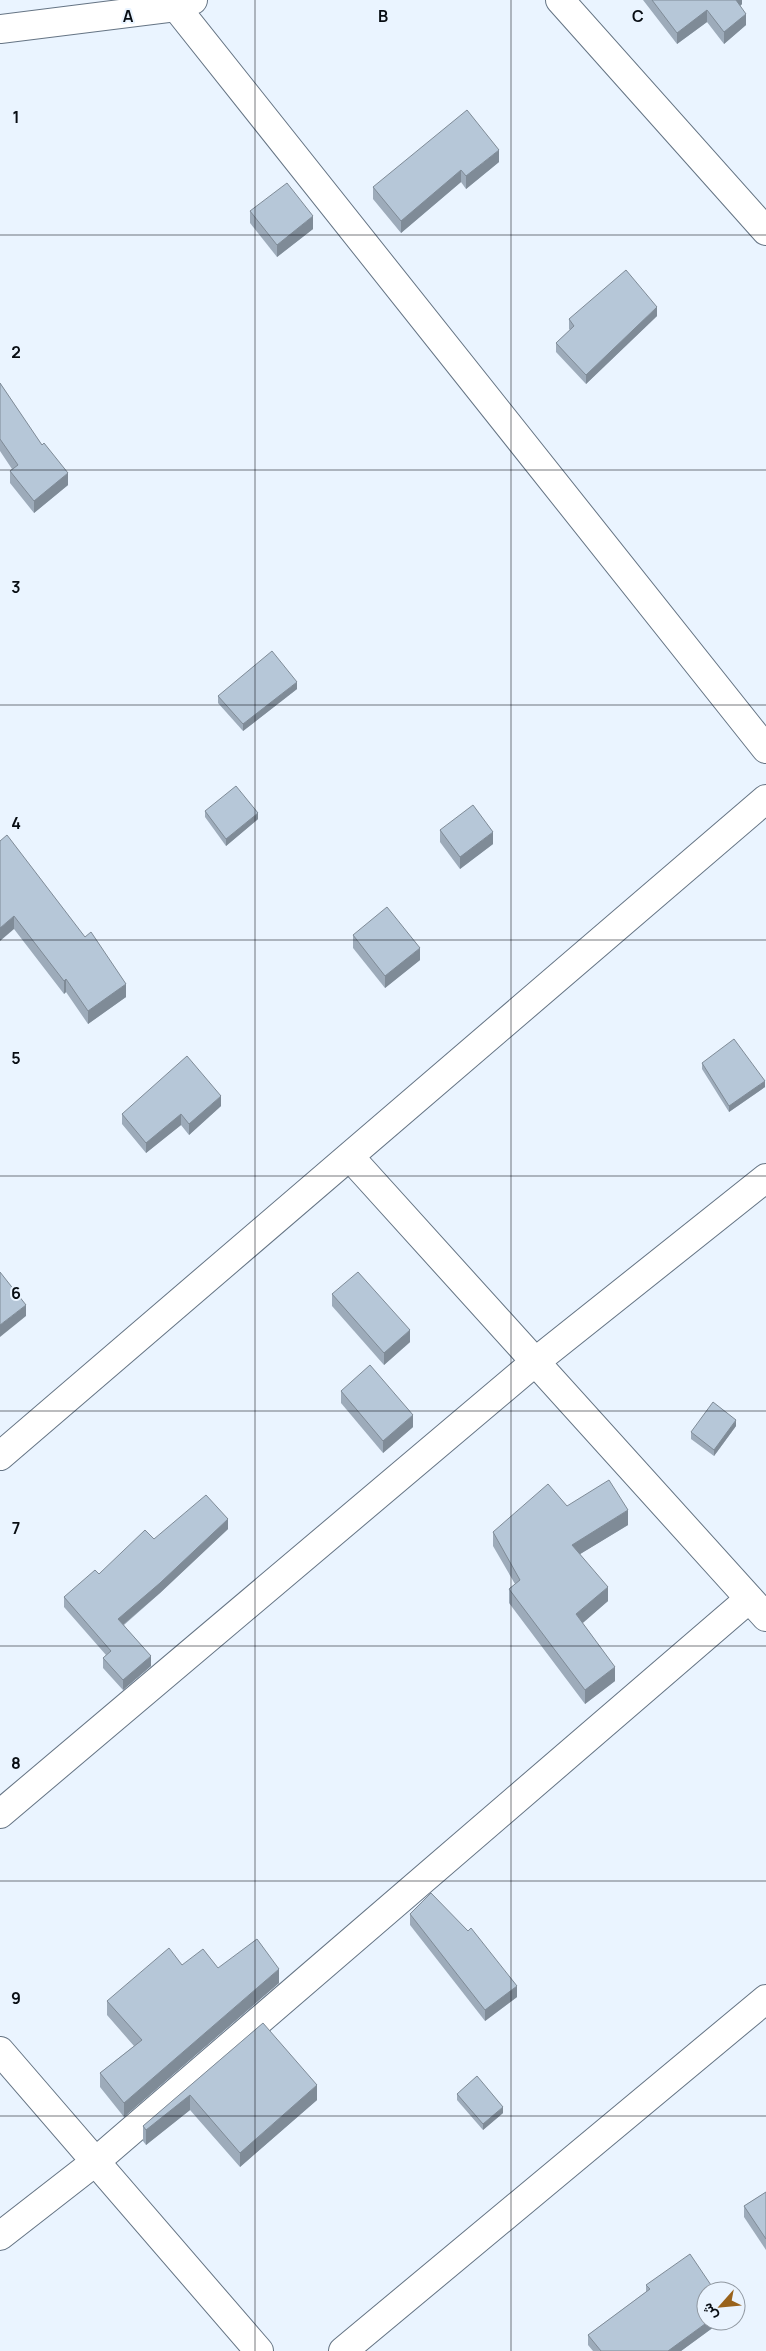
<svg xmlns="http://www.w3.org/2000/svg" width="766" height="2351" viewBox="0 0 766 2351" font-family="Manrope,Vazirmatn,sans-serif">
	<rect width="100%" height="100%" fill="#eaf4ff"/>
	<g fill="none" stroke-linecap="round" stroke-linejoin="round">
		<defs>
			<g id="minor">
				<polyline points="560,0 766,231"/>
				<polyline points="176,7 766,749"/>
				<polyline points="0,29 176,7 193,0"/>
				<polyline points="350,1157 766,1617"/>
				<polyline points="0,1456 766,799"/>
				<polyline points="0,1814 535,1362 766,1178"/>
				<polyline points="0,2051 259,2351"/>
				<polyline points="0,2236 95,2162 749,1599"/>
				<polyline points="343,2351 766,1999"/>
			</g>
		</defs>
		<use href="#minor" stroke="#657484" stroke-width="30"/>
		<use href="#minor" stroke="#fff" stroke-width="28"/>
	</g>
	<g fill="#9dabba">
		<polygon points="643,0 742,0 742,4 740,6 746,25 724,44 707,22 677,44"/>
		<polygon points="499,162 466,189 461,182 401,233 373,199 373,187"/>
		<polygon points="250,211 313,229 277,257 250,223"/>
		<polygon points="657,316 586,384 556,352 556,343 570,330 569,329 569,319"/>
		<polygon points="0,383 68,485 34,513 10,483 10,471 12,469 0,451"/>
		<polygon points="297,689 243,731 218,703 218,696"/>
		<polygon points="205,811 258,819 226,846 205,817"/>
		<polygon points="440,830 493,844 460,869 440,842"/>
		<polygon points="0,841 126,997 88,1024 66,992 64,994 14,929"/>
		<polygon points="353,935 420,960 385,988 353,948"/>
		<polygon points="702,1063 765,1087 729,1112 702,1069"/>
		<polygon points="221,1106 189,1135 181,1125 146,1153 122,1124 122,1114"/>
		<polygon points="332,1294 410,1342 384,1365 332,1306"/>
		<polygon points="341,1391 413,1427 383,1453 341,1403"/>
		<polygon points="736,1426 714,1456 691,1439 691,1432"/>
		<polygon points="567,1506 628,1525 580,1554 608,1601 582,1623 615,1681 585,1704 509,1603 509,1589 515,1584 493,1546 493,1532"/>
		<polygon points="228,1529 160,1593 124,1625 151,1666 123,1690 103,1668 103,1658 106,1655 64,1607 64,1597 154,1539"/>
		<polygon points="410,1914 517,1997 485,2021 410,1925"/>
		<polygon points="182,1965 218,1968 279,1983 124,2117 100,2087 100,2073 134,2046 107,2015 107,2001"/>
		<polygon points="263,2023 317,2100 240,2167 190,2110 146,2145 143,2141 143,2126"/>
		<polygon points="457,2094 503,2113 483,2130 457,2100"/>
		<polygon points="766,2192 766,2250 744,2217 744,2206"/>
		<polygon points="646,2285 706,2321 722,2321 681,2351 593,2351 588,2345 588,2335 646,2292"/>
	</g>
	<g fill="#7f8b97">
		<polygon points="735,0 742,0 742,4 735,11"/>
		<polygon points="707,10 707,22 677,44 677,33"/>
		<polygon points="746,14 746,25 724,44 724,32"/>
		<polygon points="499,150 499,162 466,189 466,176"/>
		<polygon points="461,170 461,182 401,233 401,221"/>
		<polygon points="313,216 313,229 277,257 277,245"/>
		<polygon points="657,307 657,316 586,384 586,375"/>
		<polygon points="68,473 68,485 34,513 34,501"/>
		<polygon points="297,682 297,689 243,731 243,724"/>
		<polygon points="258,813 258,819 226,846 226,839"/>
		<polygon points="493,832 493,844 460,869 460,857"/>
		<polygon points="14,916 14,929 0,941 0,928"/>
		<polygon points="420,948 420,960 385,988 385,976"/>
		<polygon points="66,979 66,992 64,994 64,981"/>
		<polygon points="126,984 126,997 88,1024 88,1011"/>
		<polygon points="765,1081 765,1087 729,1112 729,1106"/>
		<polygon points="221,1096 221,1106 189,1135 189,1124"/>
		<polygon points="181,1114 181,1125 146,1153 146,1143"/>
		<polygon points="26,1305 26,1316 0,1337 0,1325"/>
		<polygon points="410,1330 410,1342 384,1365 384,1353"/>
		<polygon points="413,1415 413,1427 383,1453 383,1441"/>
		<polygon points="736,1420 736,1426 714,1456 714,1450"/>
		<polygon points="628,1510 628,1525 572,1559 572,1545"/>
		<polygon points="228,1519 228,1529 160,1593 118,1629 118,1619"/>
		<polygon points="608,1587 608,1601 576,1629 576,1614"/>
		<polygon points="151,1656 151,1666 123,1690 123,1680"/>
		<polygon points="615,1667 615,1681 585,1704 585,1690"/>
		<polygon points="279,1969 279,1983 124,2117 124,2103"/>
		<polygon points="517,1986 517,1997 485,2021 485,2010"/>
		<polygon points="317,2085 317,2100 240,2167 240,2153"/>
		<polygon points="190,2095 190,2110 146,2145 146,2130"/>
		<polygon points="503,2107 503,2113 483,2130 483,2124"/>
		<polygon points="709,2321 722,2321 681,2351 668,2351"/>
	</g>
	<g fill="#b6c7d8" stroke="#7f8b97">
		<polygon points="652,0 736,0 746,14 724,32 707,10 677,33"/>
		<polygon points="467,110 499,150 466,176 461,170 401,221 373,187"/>
		<polygon points="287,183 313,216 277,245 250,211"/>
		<polygon points="626,270 657,307 586,375 556,343 574,326 569,319"/>
		<polygon points="0,383 42,445 44,443 68,473 34,501 10,471 18,465 0,439"/>
		<polygon points="272,651 297,682 243,724 218,696"/>
		<polygon points="236,786 258,813 226,839 205,811"/>
		<polygon points="473,805 493,832 460,857 440,830"/>
		<polygon points="7,835 85,937 91,932 126,984 88,1011 66,979 64,981 14,916 0,928 0,841"/>
		<polygon points="387,907 420,948 385,976 353,935"/>
		<polygon points="734,1039 765,1081 729,1106 702,1063"/>
		<polygon points="187,1056 221,1096 189,1124 181,1114 146,1143 122,1114"/>
		<polygon points="0,1272 26,1305 0,1325"/>
		<polygon points="358,1272 410,1330 384,1353 332,1294"/>
		<polygon points="370,1365 413,1415 383,1441 341,1391"/>
		<polygon points="713,1402 736,1420 714,1450 691,1432"/>
		<polygon points="609,1480 628,1510 572,1545 608,1587 576,1614 615,1667 585,1690 509,1589 520,1580 493,1532 548,1484 567,1506"/>
		<polygon points="206,1495 228,1519 160,1583 118,1619 151,1656 123,1680 103,1658 111,1651 64,1597 95,1570 99,1574 145,1530 154,1539"/>
		<polygon points="431,1893 468,1931 471,1928 517,1986 485,2010 410,1914"/>
		<polygon points="257,1939 279,1969 124,2103 100,2073 142,2040 107,2001 169,1948 182,1965 203,1949 218,1968"/>
		<polygon points="263,2023 317,2085 240,2153 190,2095 146,2130 143,2126"/>
		<polygon points="477,2076 503,2107 483,2124 457,2094"/>
		<polygon points="766,2192 766,2239 744,2206"/>
		<polygon points="690,2254 715,2291 706,2291 706,2321 709,2321 668,2351 601,2351 588,2335 650,2289 646,2285"/>
	</g>
	<path fill="none" stroke="#080d13" stroke-width="1" stroke-opacity="0.55" d="M255 0V2351M511 0V2351M0 235H766M0 470H766M0 705H766M0 940H766M0 1176H766M0 1411H766M0 1646H766M0 1881H766M0 2116H766"/>
	<g font-size="16" text-anchor="middle" font-weight="bold" fill="#080d13" stroke="#eaf4ff" stroke-width="4" stroke-linejoin="round" paint-order="stroke">
		<text x="128" y="22">A</text>
		<text x="383" y="22">B</text>
		<text x="638" y="22">C</text>
		<text x="16" y="123">1</text>
		<text x="16" y="358">2</text>
		<text x="16" y="593">3</text>
		<text x="16" y="829">4</text>
		<text x="16" y="1064">5</text>
		<text x="16" y="1299">6</text>
		<text x="16" y="1534">7</text>
		<text x="16" y="1769">8</text>
		<text x="16" y="2004">9</text>
	</g>
	<g transform="translate(721 2306) rotate(243)"><circle r="24" fill="#eaf4ff" stroke="#9098a1"/>
	<path d="M0-4L9 19L0 12L-9 19Z" fill="#99631c"/>
	<text y="-8" font-size="14" font-weight="bold" text-anchor="middle" fill="#080d13">ش</text>
	</g>
</svg>
